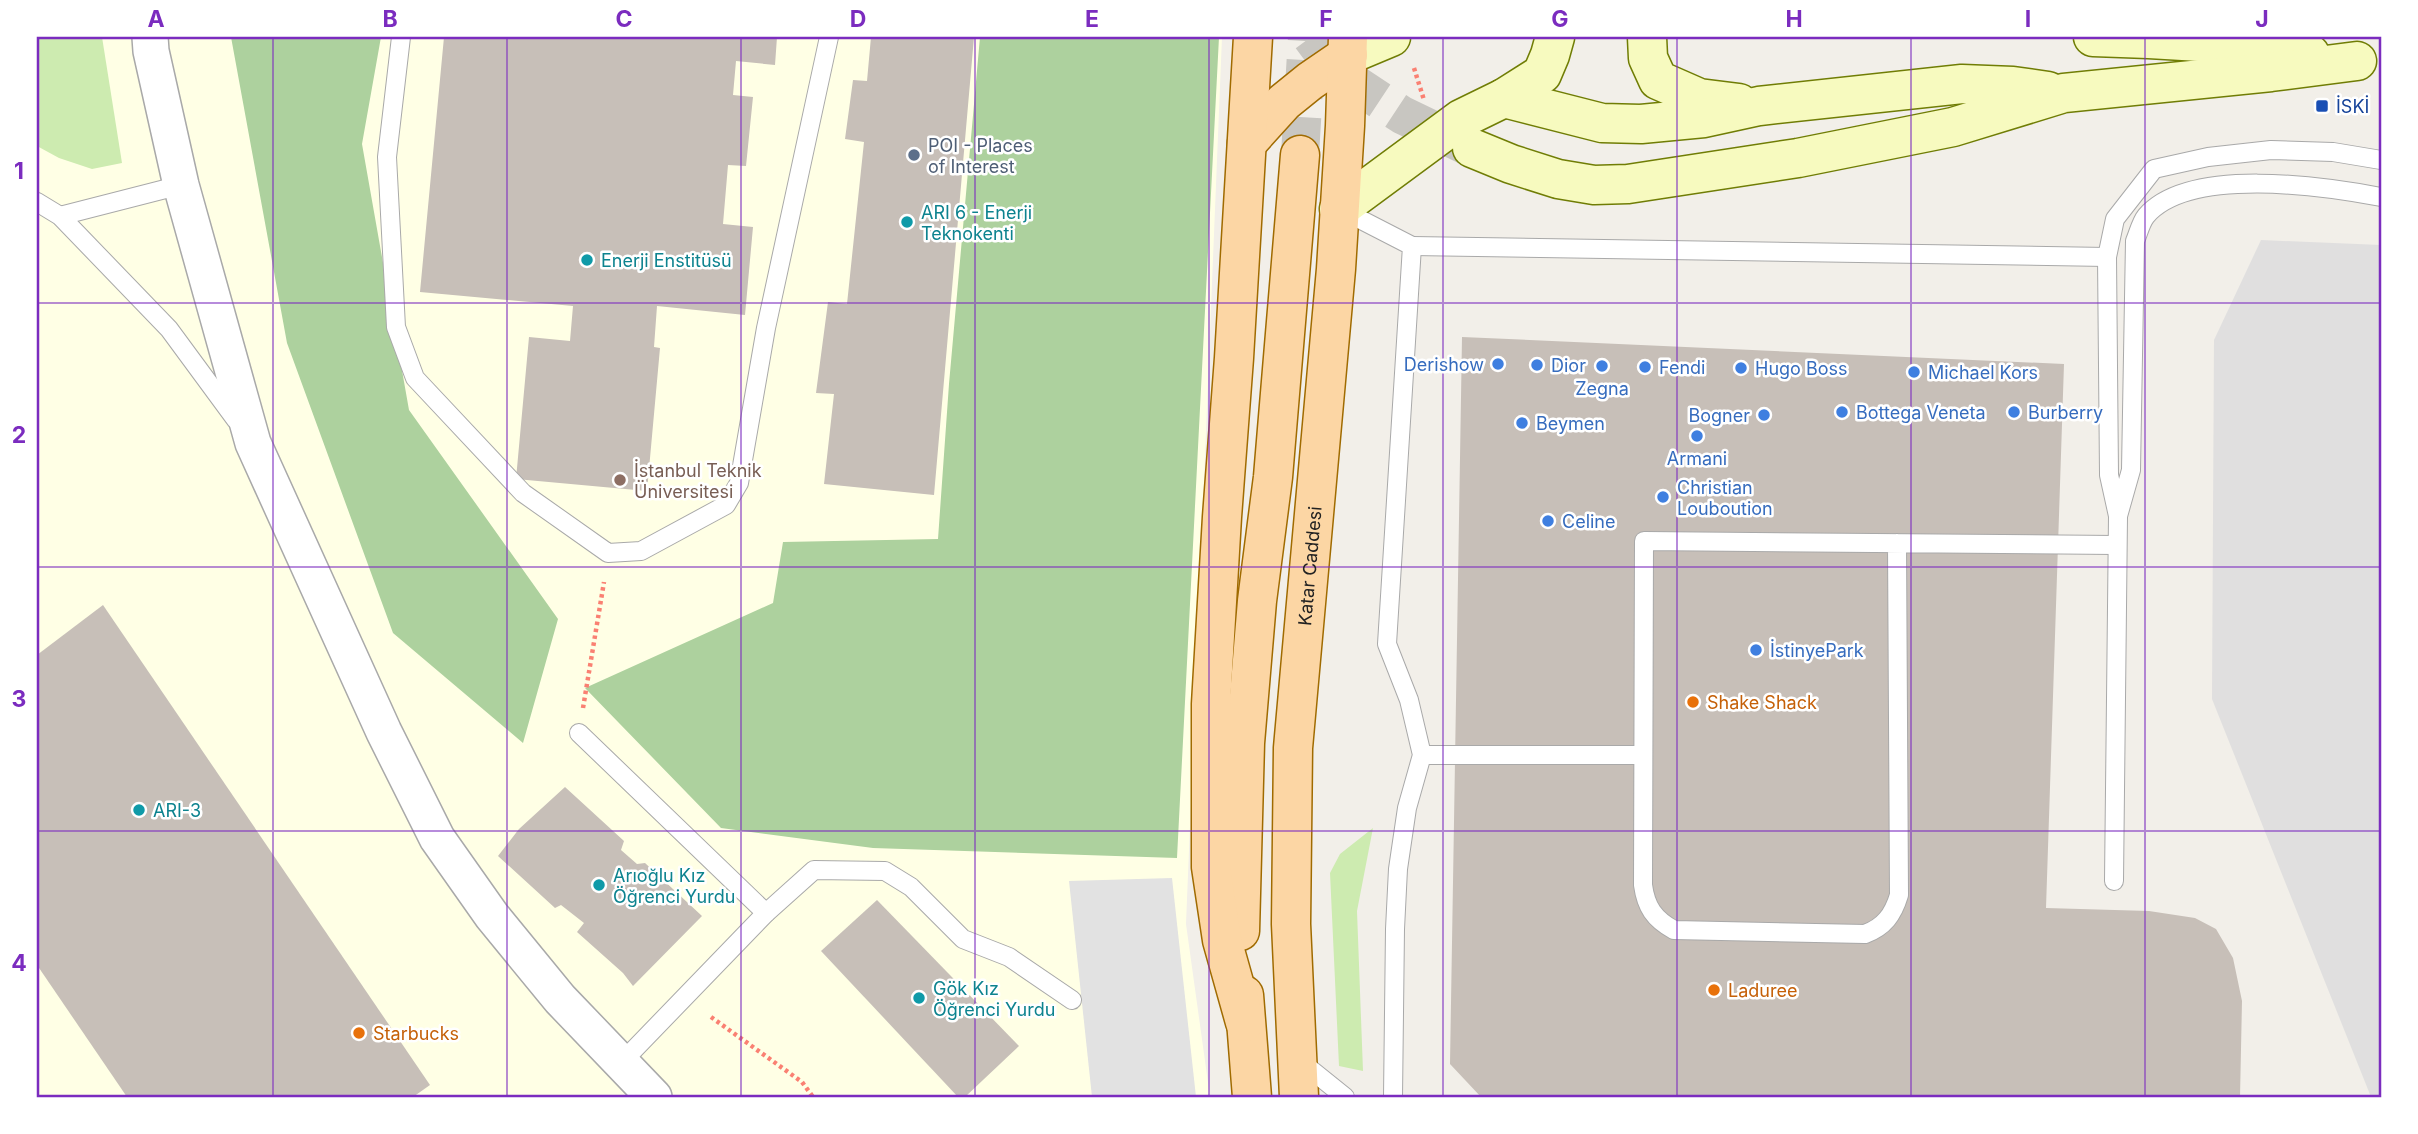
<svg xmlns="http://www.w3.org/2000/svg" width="2418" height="1134" viewBox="0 0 2418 1134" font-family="Inter,sans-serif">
	<rect width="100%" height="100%" fill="#f2efe9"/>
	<polygon fill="#e0dfdf" points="2261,240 2381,245 2381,1097 2371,1097 2212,699 2214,340"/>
	<polygon fill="#ffffe5" points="37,37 1222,37 1186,924 1210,1097 37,1097"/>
	<g fill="#cdebb0">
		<polygon points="37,37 102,37 122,163 92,169 59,158 37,146"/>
		<polygon points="1373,828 1357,911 1363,1071 1339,1066 1330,873 1340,854"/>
	</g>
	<g fill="#add19e">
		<polygon points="231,37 381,37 362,144 409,410 558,619 523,743 393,633 287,343"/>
		<polygon points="980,37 1219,37 1177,858 873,848 721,828 585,688 773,603 783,542 938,539 949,384"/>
	</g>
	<polygon fill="#e2e2e2" points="1172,878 1196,1097 1092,1097 1069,881"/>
	<g fill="#c7bfb8">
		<polygon points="444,37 777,37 775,65 736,61 733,95 753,97 746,166 728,165 723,224 753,227 745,315 657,306 654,347 660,348 647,491 516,479 529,337 570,341 573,306 420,292"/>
		<polygon points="871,37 974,37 934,495 824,484 834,394 816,393 828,302 847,304 864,142 845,139 853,80 867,81"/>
		<polygon points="1462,337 2064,364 2046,908 2149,911 2195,918 2216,929 2233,958 2242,1001 2240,1097 1481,1097 1450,1064"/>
		<polygon points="103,605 430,1085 413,1097 127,1097 37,965 37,655"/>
		<polygon points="565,787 624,841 621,850 637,864 645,863 702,916 633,986 623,973 577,932 584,923 561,905 555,908 498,856 519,829"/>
		<polygon points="877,900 1019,1046 965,1097 958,1097 821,951"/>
	</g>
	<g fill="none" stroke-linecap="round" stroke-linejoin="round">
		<polyline stroke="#c8c6c1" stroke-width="38" stroke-dasharray="38 19" stroke-linecap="butt" points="1311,37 1337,72 1402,115 1467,146"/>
		<polyline stroke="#c8c6c1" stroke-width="38" stroke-dasharray="38 19" stroke-linecap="butt" points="1300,155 1307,37"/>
		<defs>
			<g id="lane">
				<polyline points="401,37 387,157 396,327 415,378 523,493 608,553 641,551 726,505 739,483 766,328 829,37"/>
				<path d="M2381 160 2333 152 2271 150 2208 157 2154 169 2115 219 2107 257 2109 475 2118 516 2131 470 2135 241C2138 234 2141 222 2146 216 2189 166 2323 186 2381 197"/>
				<polyline points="37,202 60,216 169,329 236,420"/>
				<polyline points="1340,209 1412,246 1387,644 1409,700 1422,755 1407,808 1398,869 1395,929 1393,1097"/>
				<polyline points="60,216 181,185"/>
				<polyline points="1412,246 2107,257"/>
				<path d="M1897 543 1899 895C1893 915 1884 927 1865 934L1674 930C1654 919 1646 907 1643 885L1644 541 2116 545"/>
				<polyline points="579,733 766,913"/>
				<polyline points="1422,755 1643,755"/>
				<polyline points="2114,881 2118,516"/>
				<polyline points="1299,1060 1345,1097"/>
				<polyline points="621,1063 766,913 814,870 885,871 911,887 963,939 1009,957 1072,1000"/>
			</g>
			<polyline id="street" points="150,37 151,51 181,185 253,443 384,732 437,838 492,916 560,999 654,1097"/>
			<g id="secondary">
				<polyline points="1647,37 1648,58 1658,80 1699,98 1739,103"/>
				<path d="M2093 37C2165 39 2238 43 2310 54"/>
				<polyline points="1348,55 1391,37"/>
				<polyline points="1504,98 1602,123 1641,124 1704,118 1759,106 1962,84 2013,86 2048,91"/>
				<polyline points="1472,148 1511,164 1558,179 1594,185 1628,184 1798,158 1953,127 2064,93 2271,72 2357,61"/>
				<polyline points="1339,209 1461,119 1504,98 1542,74 1550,55 1555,37"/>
			</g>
			<g id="primary">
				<polyline points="1247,143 1284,102 1310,81 1348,55"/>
				<polyline points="1240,931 1245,743 1257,601 1273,477 1300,155"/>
				<polyline points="1244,995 1252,1097"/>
				<polyline points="1245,1022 1222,940 1211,867 1211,704 1222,517 1234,358 1253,37"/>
				<path id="s1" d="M1299 1097 1291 924 1293 748 1336 269 1345 126 1348 37"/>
			</g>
		</defs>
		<use href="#lane" stroke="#a9a9a9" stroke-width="20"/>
		<use href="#street" stroke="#a9a9a9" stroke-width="38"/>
		<use href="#secondary" stroke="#707d05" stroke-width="41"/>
		<use href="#primary" stroke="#a06b00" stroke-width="41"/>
		<g stroke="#fa8072" stroke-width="4.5" stroke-dasharray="3.5 3.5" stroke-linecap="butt">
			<polyline points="1414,68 1424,100"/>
			<polyline points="583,708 604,582"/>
			<polyline points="711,1017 802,1082 813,1097"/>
		</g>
		<use href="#lane" stroke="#fff" stroke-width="18"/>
		<use href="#street" stroke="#fff" stroke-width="35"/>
		<use href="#secondary" stroke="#f7fabf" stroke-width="38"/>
		<use href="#primary" stroke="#fcd6a4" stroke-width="38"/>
	</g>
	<path fill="none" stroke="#7b2cbf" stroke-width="2" stroke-opacity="0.55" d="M273 37V1097M507 37V1097M741 37V1097M975 37V1097M1209 37V1097M1443 37V1097M1677 37V1097M1911 37V1097M2145 37V1097M37 303H2381M37 567H2381M37 831H2381"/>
	<rect fill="#1a4fb4" stroke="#fff" stroke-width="2.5" x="2315" y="99" width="14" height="14" rx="3.5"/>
	<circle fill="#5c6f8a" stroke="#fff" stroke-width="2.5" cx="914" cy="155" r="7"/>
	<g fill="#0f9aa8" stroke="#fff" stroke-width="2.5">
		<circle cx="907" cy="222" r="7"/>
		<circle cx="587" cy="260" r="7"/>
		<circle cx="139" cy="810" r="7"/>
		<circle cx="599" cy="885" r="7"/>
		<circle cx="919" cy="998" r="7"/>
	</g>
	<g fill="#3f7fe0" stroke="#fff" stroke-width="2.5">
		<circle cx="1498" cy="364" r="7"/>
		<circle cx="1537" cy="365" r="7"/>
		<circle cx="1602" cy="366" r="7"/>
		<circle cx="1645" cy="367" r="7"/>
		<circle cx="1741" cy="368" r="7"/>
		<circle cx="1914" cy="372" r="7"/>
		<circle cx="1842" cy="412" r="7"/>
		<circle cx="2014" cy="412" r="7"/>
		<circle cx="1764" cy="415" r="7"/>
		<circle cx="1522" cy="423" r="7"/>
		<circle cx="1697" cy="436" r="7"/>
		<circle cx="1663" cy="497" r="7"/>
		<circle cx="1548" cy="521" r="7"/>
		<circle cx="1756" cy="650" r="7"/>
	</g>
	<circle fill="#8d6e63" stroke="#fff" stroke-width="2.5" cx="620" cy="480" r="7"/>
	<g fill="#e8710a" stroke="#fff" stroke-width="2.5">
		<circle cx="1693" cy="702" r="7"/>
		<circle cx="1714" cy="990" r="7"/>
		<circle cx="359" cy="1033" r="7"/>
	</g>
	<g text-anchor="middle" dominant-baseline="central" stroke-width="5" stroke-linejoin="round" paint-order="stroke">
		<g font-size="18" fill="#164399" stroke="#fff" text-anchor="start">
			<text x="2336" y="106">İSKİ</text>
		</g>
		<g font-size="18" fill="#4e5e75" stroke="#fff" text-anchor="start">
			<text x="928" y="145">POI - Places<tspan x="928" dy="21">of Interest</tspan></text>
		</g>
		<g font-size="18" fill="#0d838f" stroke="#fff" text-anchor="start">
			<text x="921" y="212">ARI 6 - Enerji<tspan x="921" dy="21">Teknokenti</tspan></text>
			<text x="601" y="260">Enerji Enstitüsü</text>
			<text x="153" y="810">ARI-3</text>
			<text x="613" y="875">Arıoğlu Kız<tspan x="613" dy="21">Öğrenci Yurdu</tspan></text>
			<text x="933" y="988">Gök Kız<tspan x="933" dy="21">Öğrenci Yurdu</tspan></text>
		</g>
		<g font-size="18" fill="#366cbe" stroke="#fff" text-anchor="start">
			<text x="1484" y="364" text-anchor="end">Derishow</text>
			<text x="1551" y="365">Dior</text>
			<text x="1659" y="367">Fendi</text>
			<text x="1755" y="368">Hugo Boss</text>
			<text x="1928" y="372">Michael Kors</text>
			<text x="1602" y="388" text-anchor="middle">Zegna</text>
			<text x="1856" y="412">Bottega Veneta</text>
			<text x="2028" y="412">Burberry</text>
			<text x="1750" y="415" text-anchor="end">Bogner</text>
			<text x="1536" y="423">Beymen</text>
			<text x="1697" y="458" text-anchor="middle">Armani</text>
			<text x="1677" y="487">Christian<tspan x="1677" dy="21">Louboution</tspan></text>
			<text x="1562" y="521">Celine</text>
			<text x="1770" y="650">İstinyePark</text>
		</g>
		<g font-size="18" fill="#785e54" stroke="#fff" text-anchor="start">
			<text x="634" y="470">İstanbul Teknik<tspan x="634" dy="21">Üniversitesi</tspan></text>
		</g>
		<g font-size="18" fill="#222" stroke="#fff">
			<text stroke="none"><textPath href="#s1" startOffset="532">Katar Caddesi</textPath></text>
		</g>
		<g font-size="18" fill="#c56008" stroke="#fff" text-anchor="start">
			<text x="1707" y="702">Shake Shack</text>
			<text x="1728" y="990">Laduree</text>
			<text x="373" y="1033">Starbucks</text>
		</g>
	</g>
	<rect width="2418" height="1134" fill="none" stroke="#ffffff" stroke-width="77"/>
	<rect x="38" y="38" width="2342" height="1058" fill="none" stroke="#7b2cbf" stroke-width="2.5"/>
	<g font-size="23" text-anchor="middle" font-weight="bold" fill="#7b2cbf">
		<text x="156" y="27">A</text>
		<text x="390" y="27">B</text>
		<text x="624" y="27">C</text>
		<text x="858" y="27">D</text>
		<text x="1092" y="27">E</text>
		<text x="1326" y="27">F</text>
		<text x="1560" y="27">G</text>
		<text x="1794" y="27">H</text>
		<text x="2028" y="27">I</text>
		<text x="2262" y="27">J</text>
		<text x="19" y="179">1</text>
		<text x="19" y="443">2</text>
		<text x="19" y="707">3</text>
		<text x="19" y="971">4</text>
	</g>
</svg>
